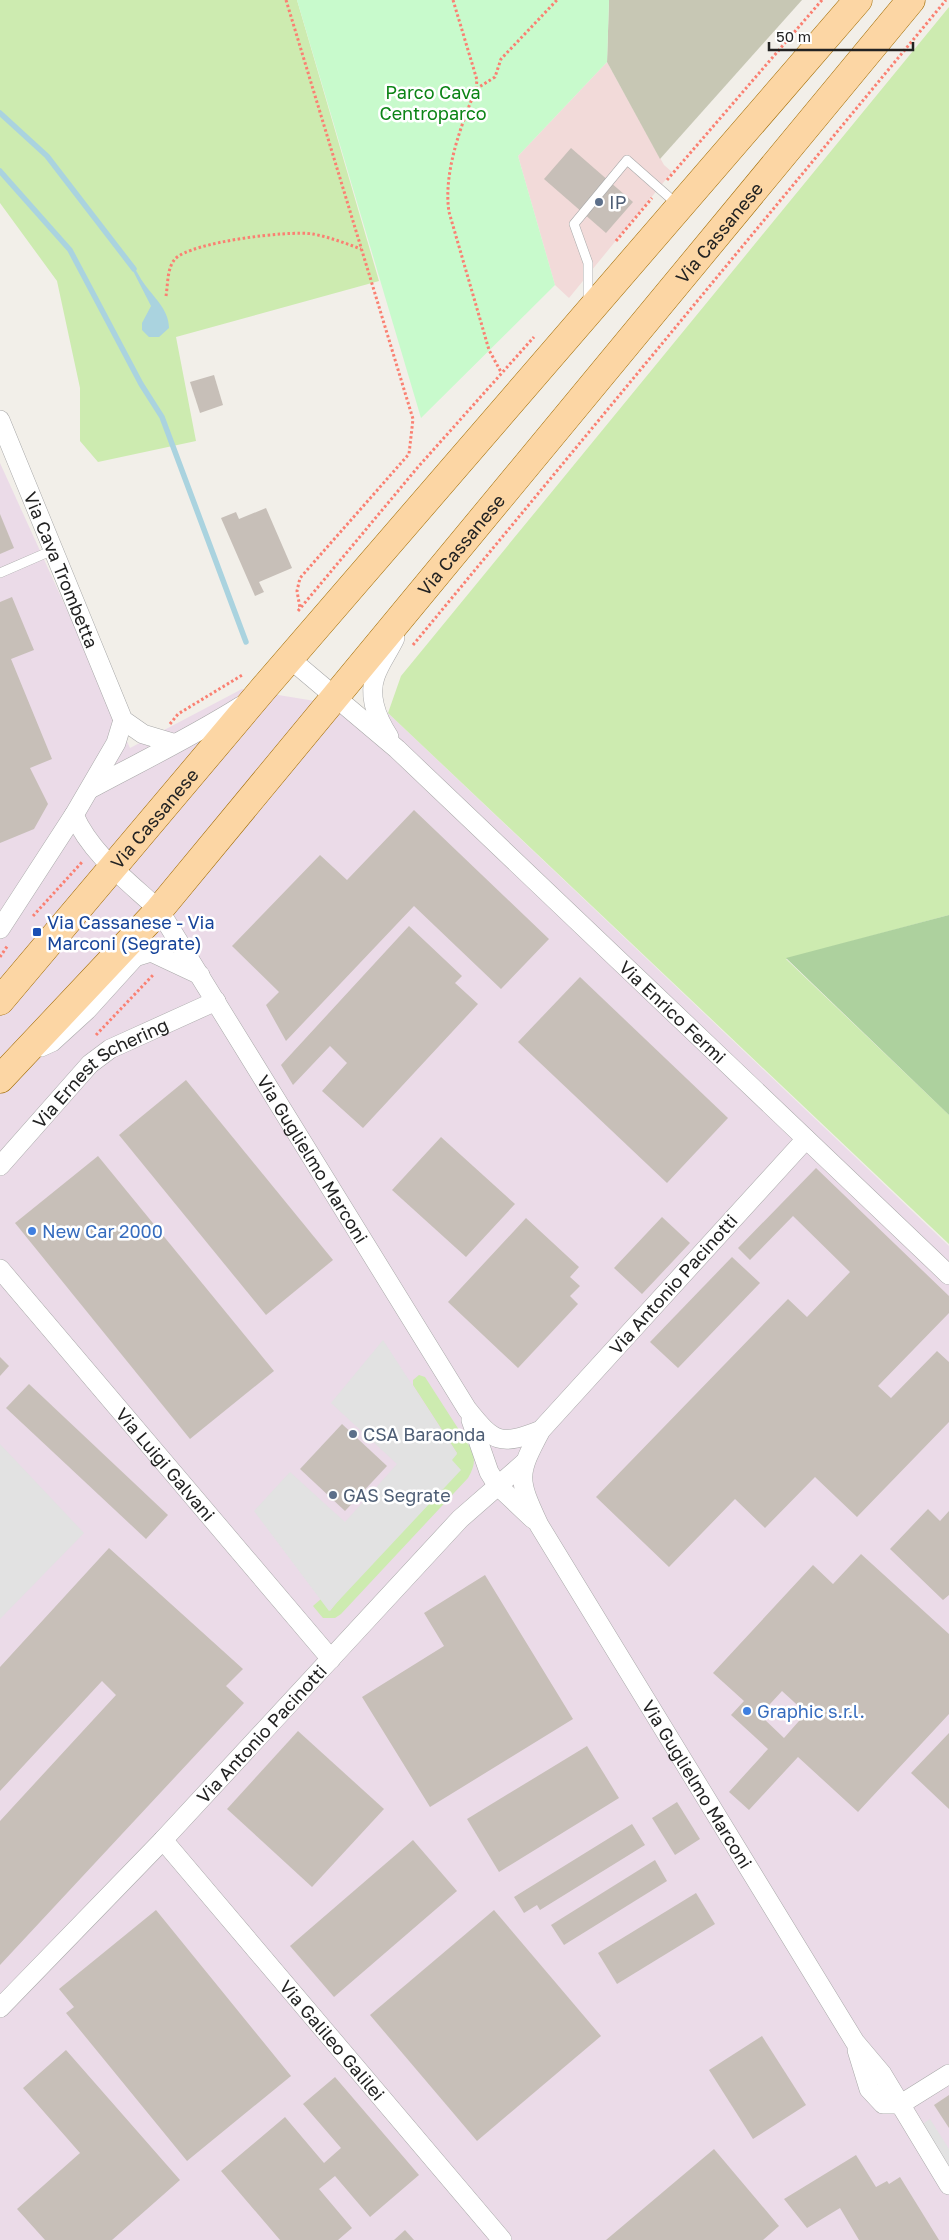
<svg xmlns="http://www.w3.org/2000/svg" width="949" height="2240" viewBox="0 0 949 2240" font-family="'Golos Text',sans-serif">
	<rect width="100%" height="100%" fill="#f2efe9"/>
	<polygon fill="#f2dad9" points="607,62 664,165 672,172 569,298 555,285 518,156"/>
	<polygon fill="#ebdbe8" points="0,463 130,748 242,689 388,713 949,1246 949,2240 0,2240"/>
	<polygon fill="#c7c7b4" points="609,0 802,0 660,159 607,62"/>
	<g fill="#cdebb0">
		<polygon points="0,0 297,0 379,281 176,337 196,441 98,462 80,441 80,388 57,281 0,203"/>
		<polygon points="949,7 949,915 786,959 949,1115 949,1244 388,713 401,676"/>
		<path d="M419 1375 425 1377 470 1447C476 1459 475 1466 468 1478L341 1614 335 1618H323L313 1606 321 1599 330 1611 457 1453 413 1385V1380Z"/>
	</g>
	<polygon fill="#add19e" points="949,915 949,1115 786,958"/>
	<polygon fill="#c8facc" points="297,0 609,0 607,62 518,156 555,285 421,418"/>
	<g fill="#e2e2e2">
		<polygon points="383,1340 457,1454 452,1460 461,1470 329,1611 254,1511 290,1472 345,1522 397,1464 331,1403"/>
		<polygon points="0,1444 84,1533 0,1619"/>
		<polygon points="930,2119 949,2149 949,2171 921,2125"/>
	</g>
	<path fill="#aad3df" d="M129 263C136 268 138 275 143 282 153 297 169 309 169 328L159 337H149L142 330V323L151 306Z"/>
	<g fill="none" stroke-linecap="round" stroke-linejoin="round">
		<g stroke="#aad3df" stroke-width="5.5">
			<polyline points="0,113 47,156 134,269"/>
			<polyline points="0,171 70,250 141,384 162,417 246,642"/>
		</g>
	</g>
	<g fill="#c7bfb8" fill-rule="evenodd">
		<polygon points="571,148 633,202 606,233 544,179"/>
		<polygon points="214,375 223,405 200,413 190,382"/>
		<polygon points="266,508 292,568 259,582 264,592 255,596 221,518 236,512 239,519"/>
		<polygon points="0,514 14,548 0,554"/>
		<polygon points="12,597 34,650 11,659 52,759 30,768 48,804 34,829 0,843 0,602"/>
		<polygon points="414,810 549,939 501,989 414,906 286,1041 266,1005 279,992 232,946 320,855 347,880"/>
		<polygon points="409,926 462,976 455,983 478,1004 363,1128 322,1091 347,1063 330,1046 293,1085 281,1065"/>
		<polygon points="580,977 728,1118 667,1183 518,1042"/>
		<polygon points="186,1080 333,1260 266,1315 119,1135"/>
		<polygon points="441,1137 515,1204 466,1257 392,1190"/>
		<polygon points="98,1156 274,1371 190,1439 15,1223"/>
		<polygon points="816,1168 949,1296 949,1313 878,1386 891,1398 937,1351 949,1362 949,1422 857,1517 815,1477 765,1528 735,1499 669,1567 596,1497 788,1299 807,1317 850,1272 793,1216 750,1260 738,1248"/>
		<polygon points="662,1217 690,1243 642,1294 614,1268"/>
		<polygon points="526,1218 579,1267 570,1277 580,1286 570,1296 578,1304 518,1368 448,1302"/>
		<polygon points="732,1257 760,1283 678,1368 650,1342"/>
		<polygon points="0,1357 9,1366 0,1376"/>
		<polygon points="29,1384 168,1515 146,1539 6,1408"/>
		<polygon points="342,1424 387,1466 345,1511 300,1469"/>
		<polygon points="928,1509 940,1521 949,1511 949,1595 943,1600 890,1549"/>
		<polygon points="109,1548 243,1669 226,1686 244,1703 0,1965 0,1821 116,1695 102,1681 0,1791 0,1667"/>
		<path d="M861 1554 949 1634V1714L858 1812 798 1757 749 1810 729 1792 768 1749 731 1715 744 1701 713 1673 813 1565 833 1584ZM782 1691 806 1713 784 1738 760 1715Z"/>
		<polygon points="485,1575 573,1719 430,1807 362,1697 444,1646 424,1613"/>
		<polygon points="298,1731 384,1809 312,1887 227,1809"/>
		<polygon points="949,1733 949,1809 911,1773"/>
		<polygon points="587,1746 619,1798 499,1872 467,1819"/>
		<polygon points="677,1802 700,1839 675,1855 652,1818"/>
		<polygon points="632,1824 645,1845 540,1910 537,1905 524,1913 514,1897"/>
		<polygon points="413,1840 457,1891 334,1997 290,1946"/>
		<polygon points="655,1860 667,1881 564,1945 551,1925"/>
		<polygon points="696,1893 715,1924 617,1984 598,1953"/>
		<polygon points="156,1910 291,2076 187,2161 66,2013 74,2007 59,1989"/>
		<polygon points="494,1910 601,2036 477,2141 370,2015"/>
		<polygon points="762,2036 806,2105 753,2139 709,2070"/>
		<polygon points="66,2050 180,2180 112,2240 45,2240 17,2209 80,2153 23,2088"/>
		<polygon points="335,2077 419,2175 370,2217 335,2176 319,2189 352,2228 338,2240 280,2240 221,2171 285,2117 324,2163 341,2148 303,2104"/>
		<polygon points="949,2095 949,2128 934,2105"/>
		<polygon points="714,2149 779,2226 763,2240 606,2240"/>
		<polygon points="856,2155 876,2187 887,2181 889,2184 900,2177 939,2240 859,2240 840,2208 807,2228 784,2199"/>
		<polygon points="405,2230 414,2240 394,2240"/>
	</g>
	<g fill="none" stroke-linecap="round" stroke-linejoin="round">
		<defs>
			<g id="lane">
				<polyline points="588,302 588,263 574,224 627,160 678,205"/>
				<polyline points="0,573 53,550"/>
			</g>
			<g id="street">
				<path id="s1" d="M0 420 123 720 143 734 173 743"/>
				<path id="s2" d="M289 658 397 749 949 1275"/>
				<path d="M389 737C378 720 368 698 375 677 379 664 389 651 395 638"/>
				<path d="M90 789C140 762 192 737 241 706"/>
				<path id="s3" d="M74 815C91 854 129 882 159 910L467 1409C494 1443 500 1446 541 1430"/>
				<polyline points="0,929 74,815 116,743 123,720"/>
				<polyline points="41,1047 52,1042 87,1010 135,957 151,952 200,975"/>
				<path id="s4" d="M806 1139 541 1430C517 1475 517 1478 539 1525L855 2042 882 2074 949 2185"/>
				<path id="s5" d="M0 1166 90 1064 110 1049 216 1001"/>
				<path id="s6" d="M0 1269 331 1659"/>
				<polyline points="471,1420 489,1472 497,1485 533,1519"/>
				<path id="s7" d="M163 1840 502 2240"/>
				<path id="s8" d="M0 2008 163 1840 460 1519 524 1463"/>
				<polyline points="857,2050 869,2089 883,2104 901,2104"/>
				<polyline points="901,2104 949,2074"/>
			</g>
			<g id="primary">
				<path id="s9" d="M0 1001 264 688 858 0"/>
				<path id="s10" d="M0 1079 159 910 911 0"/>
			</g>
		</defs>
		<use href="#lane" stroke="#a9a9a9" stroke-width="10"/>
		<use href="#street" stroke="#a9a9a9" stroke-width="20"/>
		<use href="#primary" stroke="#a06b00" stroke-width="29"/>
		<g stroke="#fa8072" stroke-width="3" stroke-dasharray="2.5 2.5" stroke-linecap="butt">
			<polyline points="286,0 413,419 409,454 300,578 297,591 300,608"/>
			<path d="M453 0 477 80 476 89C461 125 443 173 449 212L489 350 501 372"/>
			<polyline points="476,89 495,77 501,59 557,0"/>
			<polyline points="667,180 822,0"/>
			<polyline points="616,241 652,198"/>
			<path d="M166 296C168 284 167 268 175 259 191 242 289 230 313 234 329 237 345 243 361 249"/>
			<polyline points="298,611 418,467 534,337"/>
			<polyline points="413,645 946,0"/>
			<polyline points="170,724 178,714 244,674"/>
			<polyline points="33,916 83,861"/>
			<polyline points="0,957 8,945"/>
			<polyline points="96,1035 154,974"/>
		</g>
		<use href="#lane" stroke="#fff" stroke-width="9"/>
		<use href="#street" stroke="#fff" stroke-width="19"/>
		<use href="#primary" stroke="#fcd6a4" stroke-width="28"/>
	</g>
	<g fill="#5c6f8a" stroke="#fff" stroke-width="2">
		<circle cx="599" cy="202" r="5"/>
		<circle cx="353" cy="1434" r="5"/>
		<circle cx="333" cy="1495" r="5"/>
	</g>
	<rect fill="#1a4fb4" stroke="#fff" stroke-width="2" x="32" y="927" width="10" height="10" rx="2.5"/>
	<g fill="#3f7fe0" stroke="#fff" stroke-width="2">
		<circle cx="32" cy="1231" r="5"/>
		<circle cx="747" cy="1711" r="5"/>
	</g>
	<g text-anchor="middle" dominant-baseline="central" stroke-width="5" stroke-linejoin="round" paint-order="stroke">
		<g font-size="18" fill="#0c8416" stroke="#fff">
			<text x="433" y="92">Parco Cava<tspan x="433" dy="21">Centroparco</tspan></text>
		</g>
		<g font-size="18" fill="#4e5e75" stroke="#fff" text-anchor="start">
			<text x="609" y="202">IP</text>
			<text x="363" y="1434">CSA Baraonda</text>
			<text x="343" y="1495">GAS Segrate</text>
		</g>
		<g font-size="18" fill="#222" stroke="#fff">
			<text stroke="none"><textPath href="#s10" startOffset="1111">Via Cassanese</textPath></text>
			<text stroke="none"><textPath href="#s10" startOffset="706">Via Cassanese</textPath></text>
			<text stroke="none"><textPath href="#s1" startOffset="162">Via Cava Trombetta</textPath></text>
			<text stroke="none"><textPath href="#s9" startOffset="239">Via Cassanese</textPath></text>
			<text stroke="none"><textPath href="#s2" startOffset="522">Via Enrico Fermi</textPath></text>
			<text stroke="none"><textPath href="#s5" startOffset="139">Via Ernest Schering</textPath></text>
			<text stroke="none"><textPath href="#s3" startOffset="421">Via Guglielmo Marconi</textPath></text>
			<text transform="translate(673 1284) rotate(-48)">Via Antonio Pacinotti</text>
			<text stroke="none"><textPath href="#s6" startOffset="256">Via Luigi Galvani</textPath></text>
			<text stroke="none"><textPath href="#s8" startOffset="379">Via Antonio Pacinotti</textPath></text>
			<text stroke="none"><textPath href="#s4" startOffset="799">Via Guglielmo Marconi</textPath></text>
			<text stroke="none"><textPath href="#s7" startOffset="262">Via Galileo Galilei</textPath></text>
		</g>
		<g font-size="18" fill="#164399" stroke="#fff" text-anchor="start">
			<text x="47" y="922">Via Cassanese - Via<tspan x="47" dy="21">Marconi (Segrate)</tspan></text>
		</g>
		<g font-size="18" fill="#366cbe" stroke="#fff" text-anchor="start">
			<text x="42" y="1231">New Car 2000</text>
			<text x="757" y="1711">Graphic s.r.l.</text>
		</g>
	</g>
	<path d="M769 42v8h144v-8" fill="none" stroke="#222222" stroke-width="2.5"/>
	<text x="776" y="42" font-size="15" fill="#222222" stroke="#ffffff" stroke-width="4" paint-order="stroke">50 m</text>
</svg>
